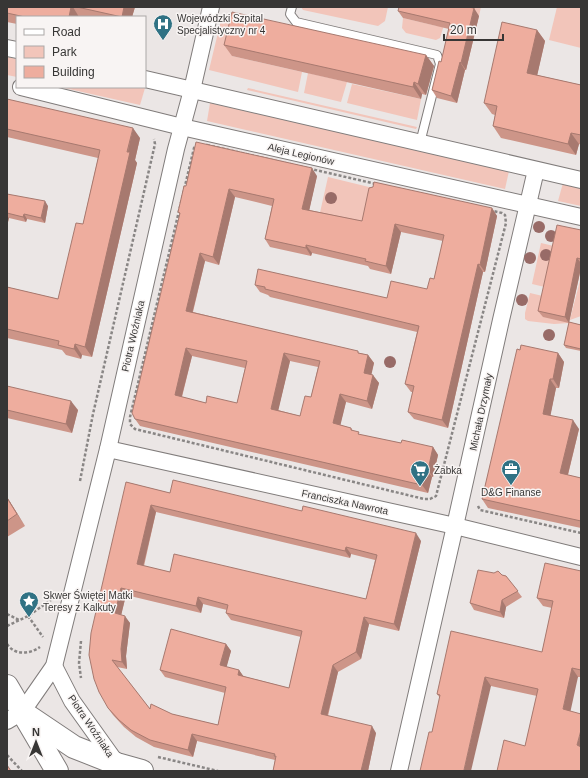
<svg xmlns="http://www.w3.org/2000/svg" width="588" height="778" viewBox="0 0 588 778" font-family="Helvetica,sans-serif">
	<rect width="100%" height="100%" fill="#ebe6e5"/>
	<g fill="#f2c5ba">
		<polygon points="301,7 388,7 385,21 378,26 303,10"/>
		<polygon points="442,7 481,7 479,16 449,9 440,38 436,40 406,33 402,28 403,18 437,26"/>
		<polygon points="557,7 581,7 581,48 549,40"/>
		<polygon points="222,16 240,20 232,56 302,72 298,92 209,70"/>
		<polygon points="7,57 17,59 17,77 7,75"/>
		<polygon points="308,73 347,82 341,102 304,93"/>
		<polygon points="352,84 421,99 417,120 347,103"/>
		<polygon points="60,87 143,87 145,88 140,105"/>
		<polygon points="248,88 417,127 416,129 247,90"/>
		<polygon points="210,103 509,171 505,189 207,121"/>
		<polygon points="328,177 373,188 363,227 319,217"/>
		<polygon points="563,183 581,187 581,206 558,201"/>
		<polygon points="541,243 558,247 549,288 532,284"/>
		<polygon points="581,277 581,316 570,320 569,323 554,324 528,321 525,319 525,313 530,293 547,297 569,323"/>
	</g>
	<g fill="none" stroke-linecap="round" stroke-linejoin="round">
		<defs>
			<polyline id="lane" points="292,7 290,14 296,22 437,55 440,64 420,143"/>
			<g id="street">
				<polyline points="7,48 17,50"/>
				<polyline points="145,79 581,180"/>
				<polyline points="21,87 182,127 581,217"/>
				<polyline points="108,449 455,526 581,557"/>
				<polyline points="54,666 72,701 117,764"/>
				<polyline points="7,721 22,712 54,666 108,449 176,149 192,90 211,7"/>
				<polyline points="399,771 455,526 501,320 536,170"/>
			</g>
			<g id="secondary">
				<polyline points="7,686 57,771"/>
				<polyline points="22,712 74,747 117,764 142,771"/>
			</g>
		</defs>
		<use href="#lane" stroke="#807c7b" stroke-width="10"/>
		<use href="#street" stroke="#807c7b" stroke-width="18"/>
		<use href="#secondary" stroke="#807c7b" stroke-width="24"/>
		<g stroke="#898685" stroke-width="2.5" stroke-dasharray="3 2" stroke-linecap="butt">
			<polygon points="207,145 502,213 505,215 506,223 436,496 430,499 424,499 135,429 130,424 130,417 194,148 196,146"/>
			<polyline points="80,481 93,414 155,144 154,139"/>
			<polyline points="478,506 480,510 581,533"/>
			<polyline points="7,614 19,620"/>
			<polyline points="28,616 43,637"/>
			<polyline points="7,626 28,616 51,600"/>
			<polyline points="81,641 79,663 81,678"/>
			<path d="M7 644C15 656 30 654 40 647"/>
			<polyline points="7,755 22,771"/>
			<polyline points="158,757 218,771"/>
		</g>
		<use href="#lane" stroke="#fff" stroke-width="8"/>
		<use href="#street" stroke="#fff" stroke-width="16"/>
		<use href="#secondary" stroke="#fff" stroke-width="22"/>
	</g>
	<g fill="#986b67">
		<circle cx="331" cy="198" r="6"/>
		<circle cx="539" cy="227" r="6"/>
		<circle cx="551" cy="236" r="6"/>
		<circle cx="546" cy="255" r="6"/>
		<circle cx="530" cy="258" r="6"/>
		<circle cx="522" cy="300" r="6"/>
		<circle cx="549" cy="335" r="6"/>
		<circle cx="390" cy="362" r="6"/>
	</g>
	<g fill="#cd9588" fill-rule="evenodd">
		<polygon points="7,7 135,7 132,17 17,17 17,24 7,22"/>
		<polygon points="398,11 479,16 466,70 465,70 457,103 437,98 432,90 441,62 449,29 403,18"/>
		<polygon points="537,30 545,41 537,75 581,85 581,145 579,144 576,155 501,138 493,126 495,115 492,114 484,103"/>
		<polygon points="224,45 426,55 434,66 426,95 422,94 421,99 232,56"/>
		<polygon points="7,99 140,138 135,160 137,163 92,357 82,355 81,359 66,355 62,350 7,338 7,287 58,299 83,224 98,158 7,137"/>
		<path d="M317 176 309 210 362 221 492 208 497 216 485 272H483L448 428 414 419 408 412 413 392H411L405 384 417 332 270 297 268 295 260 292 255 285 387 298 427 289 434 279 443 241 401 232 391 274 370 269 368 266 312 253 311 256 270 247 265 239 272 206 235 197 219 265 205 261 193 312 368 355 374 363 371 374 379 383 372 409 346 402 340 425 351 428 353 431 361 435 401 443 433 447 438 455 433 477H432L428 493 140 426 135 419 180 215 178 212 186 186ZM192 356 245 368 237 403H206L182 397ZM290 361 318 367 311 397 300 416 278 410Z"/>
		<polygon points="7,194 48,206 45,223 27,219 26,222 9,218 7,226"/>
		<polygon points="581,230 581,268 569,322 581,325 581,351 566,348 564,345 569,323 543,317 538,311"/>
		<polygon points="520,350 558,353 564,362 559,388 556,388 550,416 579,429 568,475 581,478 581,528 488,508 482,499"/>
		<polygon points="7,386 78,410 72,433 7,418"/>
		<path d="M126 482 170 493 421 541 399 631 369 624 361 659 338 672 328 716 376 733 368 771H273L275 760 197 741 193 757 154 747 136 737 124 727 113 715 108 708ZM156 512 350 558 351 554 375 560 366 599 170 572 144 566ZM126 595 201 613 203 604 227 610 226 613 231 620 301 637 289 688 243 676 239 670 226 667 231 651 226 644 160 670 165 677 225 693 218 725 150 709 117 667 127 669 126 656 130 623 121 615Z"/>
		<polygon points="7,497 25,526 7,537"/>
		<polygon points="581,571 581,677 578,677 525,746 537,696 491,686 432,732 440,698 437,694 542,652 552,608 543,606 537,598"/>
		<polygon points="502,575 506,576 522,597 506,607 504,618 474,610 470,603"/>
	</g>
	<g fill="#a7796f">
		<polygon points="71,7 73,7 79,17 69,17"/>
		<polygon points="124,7 135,7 132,17 122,17"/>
		<polygon points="474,8 479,16 466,70 461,63"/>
		<polygon points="537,30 545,41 535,85 527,73"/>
		<polygon points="426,55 434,66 426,95 418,84"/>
		<polygon points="460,62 465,70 457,103 451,96"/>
		<polygon points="414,82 422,94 421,99 413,87"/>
		<polygon points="133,128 140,138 135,160 137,163 92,357 85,347"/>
		<polygon points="571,133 579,144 576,155 568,144"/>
		<polygon points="312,168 317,176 308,216 302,209"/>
		<polygon points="229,189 235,197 219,265 213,257"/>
		<polygon points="45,201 48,206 45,223 41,218"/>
		<polygon points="492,208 497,216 485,272 480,265"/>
		<polygon points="24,214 27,219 26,222 23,217"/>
		<polygon points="7,216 9,218 7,226"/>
		<polygon points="395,224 401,232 391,274 386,266"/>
		<polygon points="306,245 312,253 311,256 306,248"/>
		<polygon points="200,253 205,261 191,318 186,311"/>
		<polygon points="577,258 581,263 581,268 569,323 565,317"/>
		<polygon points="478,264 483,272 448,428 442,420"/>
		<polygon points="75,344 82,355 81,359 74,349"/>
		<polygon points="186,348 192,356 180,403 175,395"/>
		<polygon points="284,353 290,361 277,416 271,409"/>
		<polygon points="558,353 564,362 559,388 553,379"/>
		<polygon points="368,355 374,363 370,381 364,373"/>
		<polygon points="373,375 379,383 372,409 367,401"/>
		<polygon points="550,379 556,388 549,423 543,414"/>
		<polygon points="340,394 346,402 339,431 333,423"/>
		<polygon points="71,401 78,410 72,433 66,424"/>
		<polygon points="573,420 579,429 566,482 560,473"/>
		<polygon points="433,447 438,455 433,477 428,470"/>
		<polygon points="426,469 432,477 428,493 422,485"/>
		<polygon points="7,497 25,526 17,514 7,498"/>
		<polygon points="151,505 156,512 142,571 137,564"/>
		<polygon points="416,533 421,541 399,631 394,624"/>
		<polygon points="346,547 351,554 350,558 345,551"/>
		<polygon points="121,588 126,595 120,620 115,613"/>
		<polygon points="198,597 203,604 201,613 196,606"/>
		<polygon points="502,600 506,607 504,618 500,612"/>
		<polygon points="125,616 130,623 126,656 127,669 122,662 121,649"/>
		<polygon points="364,617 369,624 361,659 356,652"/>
		<polygon points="226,644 231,651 225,673 220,665"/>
		<polygon points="333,665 338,672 326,721 321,714"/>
		<polygon points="572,668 578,677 569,718 563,709"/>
		<polygon points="239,670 244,677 238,675"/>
		<polygon points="485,677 491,686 471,771 464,771 464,770"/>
		<polygon points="372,726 376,733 368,771 361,771"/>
		<polygon points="581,730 581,751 577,745"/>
		<polygon points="192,734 197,741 193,757 188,750"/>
	</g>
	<g fill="#eead9e" stroke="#a7796f" fill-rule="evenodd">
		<polygon points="7,7 71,7 69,17 25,17 7,13"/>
		<polygon points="77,7 124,7 122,17"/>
		<polygon points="399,7 468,7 474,8 461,63 460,62 451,96 432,90 439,61 441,62 450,23 398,11"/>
		<polygon points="232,12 426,55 418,84 414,82 413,87 224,45"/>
		<polygon points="502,22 537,30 527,73 581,85 581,135 571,133 568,144 493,126 497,106 484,103"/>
		<polygon points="7,99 133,128 127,152 130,152 85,347 75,344 74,349 58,345 59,341 7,329 7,287 58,299 76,223 83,224 100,150 7,129"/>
		<path d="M196 142 312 168 302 209 362 221 369 188 373 187 374 182 492 208 480 265 478 264 442 420 408 412 414 386 405 384 419 326 265 289V287L255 285 258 269 387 298 391 281 427 289 430 278 434 279 444 235 395 224 386 266 365 261 366 259 306 245V248L265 239 274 199 229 189 213 257 200 253 186 311 358 351V353L368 355 364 373 373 375 367 401 340 394 333 423 351 428V430L359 432 358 434 401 443 402 440 433 447 428 470 426 469 422 485 135 419 132 413 180 213 178 212 184 186H186ZM186 348 247 361 237 403 207 396 206 403 175 395ZM284 353 320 361 311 397 305 396 300 416 271 409Z"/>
		<polygon points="7,194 45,201 41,218 24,214 23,217 7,213"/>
		<polygon points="557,225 581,230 581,259 577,258 565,317 538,311"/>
		<polygon points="569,322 581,325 581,349 564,345"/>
		<polygon points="521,345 558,353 553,379 550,379 543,414 573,420 560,473 581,478 581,521 482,499 517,349 520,350"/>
		<polygon points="7,386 71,401 66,424 7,410"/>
		<path d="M173 480 302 511 303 506 416 533 394 624 364 617 356 652 333 665 321 714 372 726 361 771H273L276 756H274L275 754 192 734 188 750 150 740 131 730 119 720 108 708 99 692 94 679 89 655 91 633 126 482 170 493ZM151 505 345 551 346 547 377 555 366 599 174 554 170 572 137 564ZM121 588 196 606 198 597 228 605 226 613 302 631 289 688 238 675 239 670 220 665 226 644 171 629 160 670 226 687 218 725 172 714 151 704 150 709 112 660 122 662 121 649 125 616 115 613Z"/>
		<polygon points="7,498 17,514 7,521"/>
		<polygon points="545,563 581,571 581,670 572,668 563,709 581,714 581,730 577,745 581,747 581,771 497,771 504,740 525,746 538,689 485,677 464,770 468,771 420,771 429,732 432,732 440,695 437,694 451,631 542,652 553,601 537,598"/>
		<polygon points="478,570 494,573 498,571 502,575 506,576 518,591 502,600 500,612 470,603"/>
		<polygon points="7,765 11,771 7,771"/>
	</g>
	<defs>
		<symbol id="hospital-pin" viewBox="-11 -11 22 30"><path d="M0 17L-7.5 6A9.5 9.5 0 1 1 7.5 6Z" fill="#307284" stroke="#f8f4f3"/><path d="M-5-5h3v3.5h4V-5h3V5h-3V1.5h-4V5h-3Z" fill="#fff"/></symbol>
		<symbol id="office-pin" viewBox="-11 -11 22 30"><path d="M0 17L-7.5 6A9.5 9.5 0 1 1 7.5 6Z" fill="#307284" stroke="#f8f4f3"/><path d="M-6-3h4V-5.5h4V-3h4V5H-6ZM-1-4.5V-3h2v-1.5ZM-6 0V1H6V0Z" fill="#fff"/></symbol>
		<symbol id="supermarket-pin" viewBox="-11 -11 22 30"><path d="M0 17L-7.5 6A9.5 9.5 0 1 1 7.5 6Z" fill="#307284" stroke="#f8f4f3"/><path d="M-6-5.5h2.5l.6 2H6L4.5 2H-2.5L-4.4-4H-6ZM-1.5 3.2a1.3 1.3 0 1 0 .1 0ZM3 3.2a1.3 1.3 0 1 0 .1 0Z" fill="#fff"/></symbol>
		<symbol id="sight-pin" viewBox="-11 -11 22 30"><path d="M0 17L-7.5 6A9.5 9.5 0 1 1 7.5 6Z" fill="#307284" stroke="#f8f4f3"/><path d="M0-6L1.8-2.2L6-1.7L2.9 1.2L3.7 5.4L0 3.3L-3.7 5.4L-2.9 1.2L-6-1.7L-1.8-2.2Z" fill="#fff"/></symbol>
	</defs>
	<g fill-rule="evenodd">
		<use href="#hospital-pin" x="152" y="13" width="22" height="30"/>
		<use href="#office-pin" x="500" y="458" width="22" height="30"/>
		<use href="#supermarket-pin" x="409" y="459" width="22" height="30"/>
		<use href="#sight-pin" x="18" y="590" width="22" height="30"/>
	</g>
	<g text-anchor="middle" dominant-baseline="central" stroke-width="3" stroke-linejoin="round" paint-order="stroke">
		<g font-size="10" fill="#373635" stroke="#f8f4f3" text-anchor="start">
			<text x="177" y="18">Wojewódzki Szpital<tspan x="177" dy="12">Specjalistyczny nr 4</tspan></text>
			<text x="434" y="470">Żabka</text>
			<text x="511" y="492" text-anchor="middle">D&amp;G Finanse</text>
			<text x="43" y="595">Skwer Świętej Matki<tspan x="43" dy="12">Teresy z Kalkuty</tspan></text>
		</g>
		<g font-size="10" fill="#373635" stroke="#f8f4f3">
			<text transform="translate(301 154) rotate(13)">Aleja Legionów</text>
			<text transform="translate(133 336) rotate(-77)">Piotra Woźniaka</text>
			<text transform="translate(481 412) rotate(-78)">Michała Drzymały</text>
			<text transform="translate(345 502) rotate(12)">Franciszka Nawrota</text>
			<text transform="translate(91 726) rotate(56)">Piotra Woźniaka</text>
		</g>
	</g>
	<rect width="588" height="778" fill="none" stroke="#373635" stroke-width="16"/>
	<rect x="16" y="16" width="130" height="72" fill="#f8f4f3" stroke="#aba8a7"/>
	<rect x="24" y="29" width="20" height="6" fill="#ffffff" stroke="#aba8a7"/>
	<text x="52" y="36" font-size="12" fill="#373635">Road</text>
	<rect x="24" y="46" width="20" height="12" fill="#f2c5ba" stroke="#aba8a7"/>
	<text x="52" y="56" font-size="12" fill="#373635">Park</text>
	<rect x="24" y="66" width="20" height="12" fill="#eead9e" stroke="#aba8a7"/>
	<text x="52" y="76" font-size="12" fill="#373635">Building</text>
	<g transform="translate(36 742)" stroke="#f8f4f3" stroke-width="3" paint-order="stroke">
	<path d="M0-3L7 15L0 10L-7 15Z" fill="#373635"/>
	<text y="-6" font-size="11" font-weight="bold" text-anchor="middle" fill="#373635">N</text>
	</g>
	<path d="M444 34v6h59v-6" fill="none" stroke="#373635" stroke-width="2"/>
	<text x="450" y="34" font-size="12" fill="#373635" stroke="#f8f4f3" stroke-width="3" paint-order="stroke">20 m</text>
</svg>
